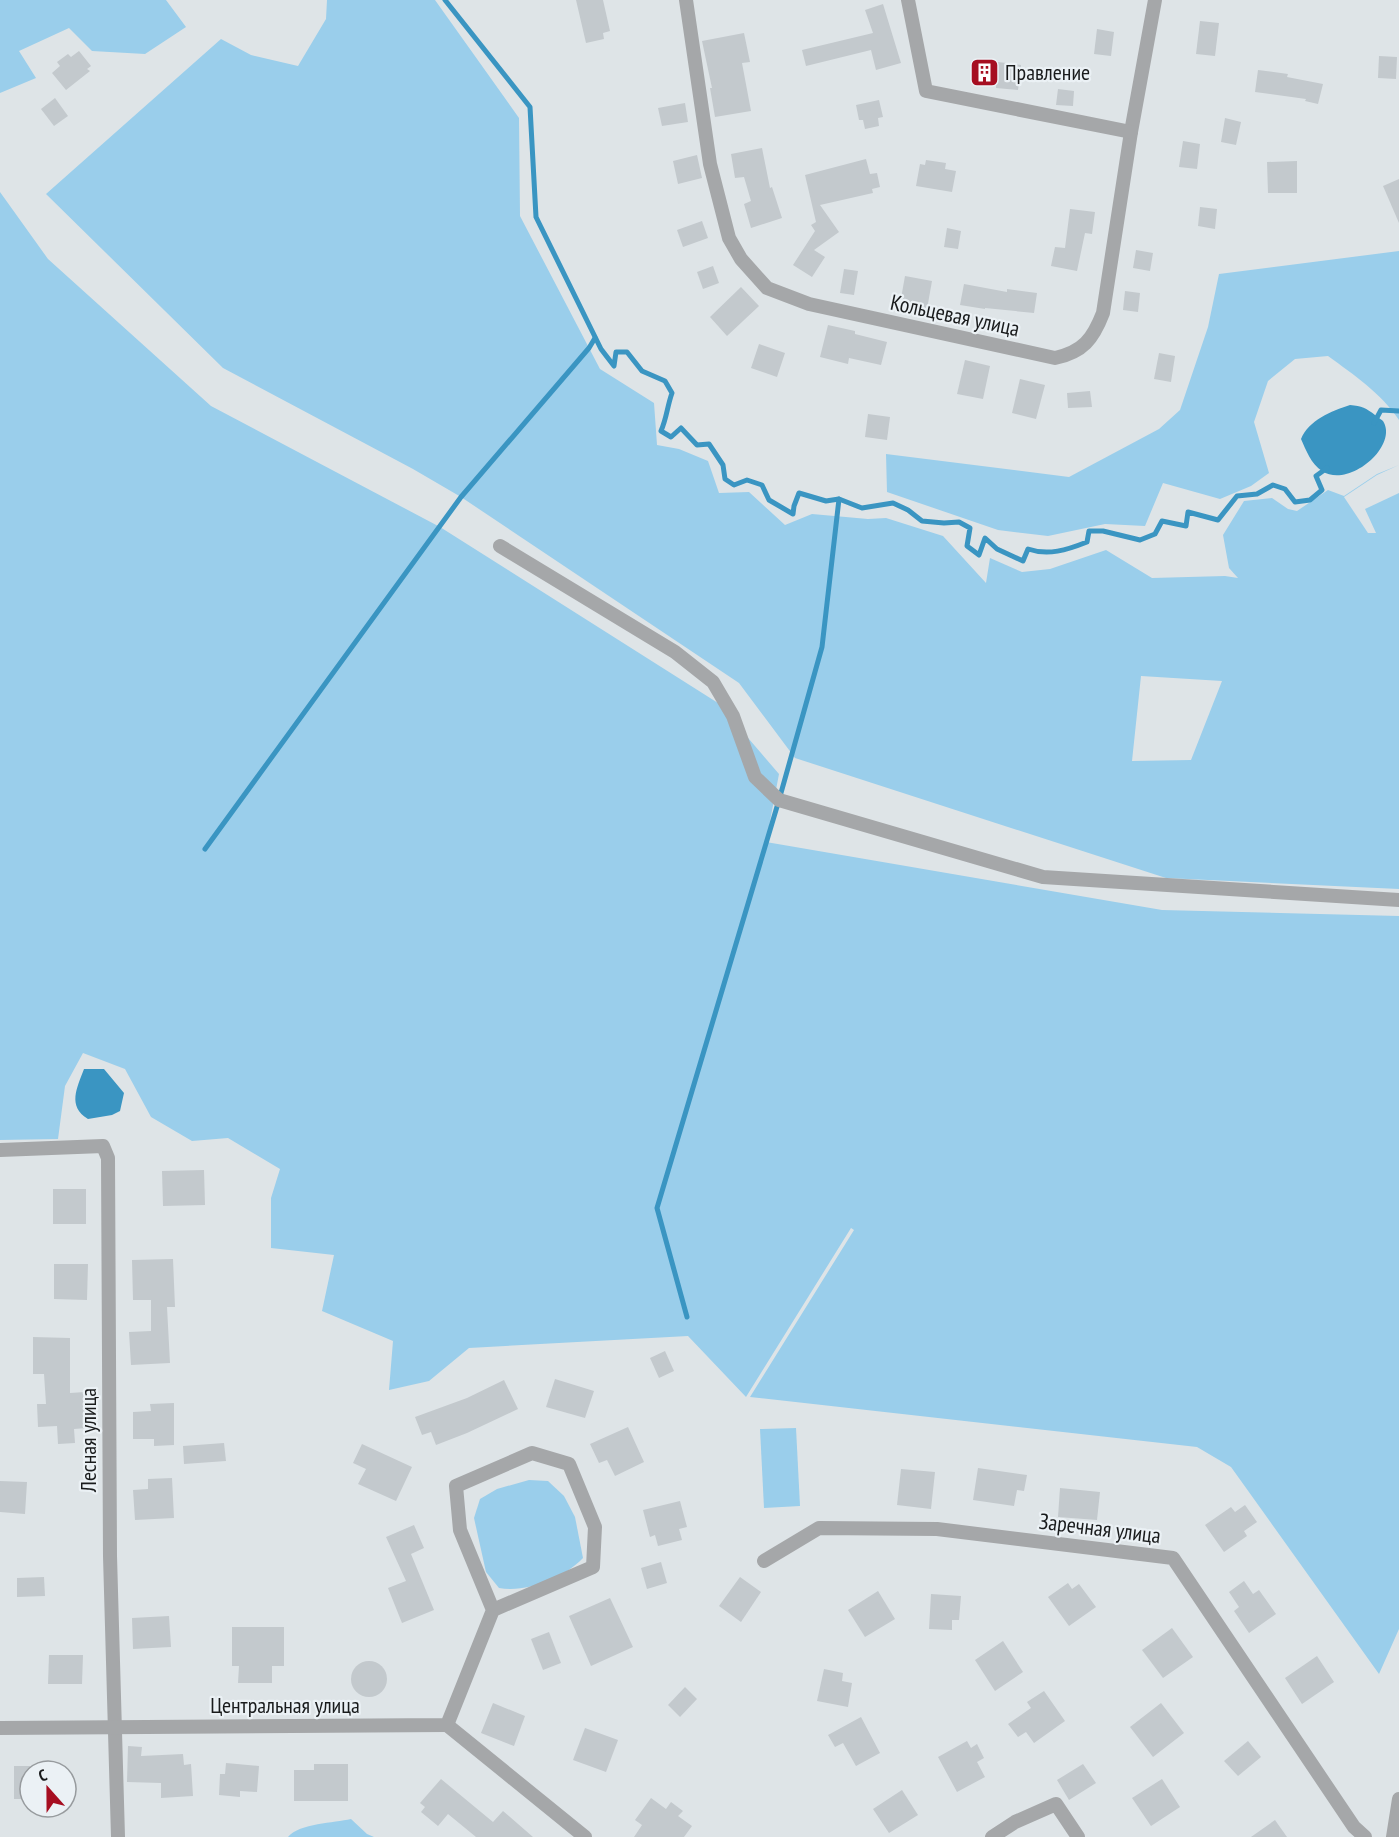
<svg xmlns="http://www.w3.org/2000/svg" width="1399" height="1837" viewBox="0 0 1399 1837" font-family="'PT Sans Narrow',sans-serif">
	<rect width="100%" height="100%" fill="#dee4e7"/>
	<g fill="#9aceeb" fill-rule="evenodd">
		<polygon points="0,0 166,0 186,27 145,54 92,51 69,28 19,51 36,78 0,93"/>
		<path d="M327 0H435L519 118 520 216 600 369 654 403 657 445 679 449 708 461 719 493 749 492 785 525 812 514 868 519 886 518 943 536 986 583 990 558 1022 572 1050 569 1106 550 1152 578 1225 576 1238 578 1229 568 1223 535 1244 501 1272 498 1288 509 1297 511 1328 490 1344 496 1377 474 1399 465 1377 475 1344 497 1368 533H1376L1365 509 1399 493V889L1166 878 795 758 739 683 461 497 413 469 223 368 46 194 221 39 251 55 298 66 326 19ZM1141 676 1222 681 1191 760 1132 761Z"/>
		<polygon points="0,192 48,259 211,406 440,527 718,703 779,774 766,842 1162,910 1399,916 1399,1629 1379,1674 1231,1467 1197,1447 750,1397 854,1230 851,1228 746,1397 688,1336 469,1348 429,1381 389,1390 393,1341 322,1311 334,1255 271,1248 271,1198 280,1169 228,1138 192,1141 151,1117 125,1069 83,1053 65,1086 58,1139 0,1140"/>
		<path d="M1399 251V420C1381 393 1354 375 1328 356L1295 359 1268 381 1254 422 1269 473 1251 486 1220 499 1163 483 1145 526 1105 524 1048 536 998 530 887 492 886 454 1069 477 1159 429 1180 410 1208 327 1219 274Z"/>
		<polygon points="796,1428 800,1506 764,1508 760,1429"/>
		<path d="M529 1480 548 1481 564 1496 575 1517 583 1558C564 1578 527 1593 499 1588L486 1572 474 1518 480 1499 497 1489Z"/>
		<path d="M351 1819 367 1834 374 1837H288C300 1823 334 1823 351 1819Z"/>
	</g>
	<g fill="#3a95c2">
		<path d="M1350 405C1362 406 1366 408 1375 415 1376 416 1382 420 1383 421 1399 446 1349 489 1322 471 1311 464 1306 450 1301 439 1309 420 1331 411 1350 405Z"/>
		<path d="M84 1069H104L124 1093 120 1111 112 1115 88 1119C67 1106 77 1088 84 1069Z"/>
	</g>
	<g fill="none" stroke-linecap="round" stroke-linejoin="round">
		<g stroke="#3a95c2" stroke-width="5">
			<path d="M445 0 530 107 536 217 601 349 614 366 616 352H627L642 371 665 381 672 393C667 407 667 417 661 431L671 437 681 428 697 445 709 444 723 465 725 479 734 485 747 480 762 485 769 500 793 514 794 506 799 493 826 501 839 499 862 508 893 503 908 510 922 521 944 523 959 522 970 528 967 546 979 555 985 538 997 549 1023 561 1028 549C1048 556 1067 550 1087 542L1089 531H1103L1140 540 1155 534 1162 521 1186 526 1188 512 1218 520 1237 496 1257 494 1273 485 1285 489 1295 502 1310 500 1322 490 1316 476 1327 468"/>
			<polyline points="1374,423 1381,410 1399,411"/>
			<polyline points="205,849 461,497 589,348 595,338"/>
			<polyline points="687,1317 657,1208 779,800 822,647 839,499"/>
		</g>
	</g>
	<g fill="#c3c9cd">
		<polygon points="576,0 603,0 610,31 603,33 604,39 586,43"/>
		<polygon points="883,4 901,63 876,70 871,50 806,66 802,50 873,33 865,10"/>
		<polygon points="1200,21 1219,23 1215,56 1196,54"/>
		<polygon points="1097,29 1114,32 1111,56 1094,54"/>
		<polygon points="744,33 750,62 742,63 751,111 715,117 710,88 712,88 702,41"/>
		<polygon points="79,51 91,66 87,69 90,71 66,90 52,73 60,66 57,62 68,54 71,57"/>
		<polygon points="1379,56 1397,57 1396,79 1378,78"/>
		<polygon points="998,62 1021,65 1018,90 996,88"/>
		<polygon points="1258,70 1288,74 1287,77 1323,84 1318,104 1305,101 1306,99 1255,92"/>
		<polygon points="1058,89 1074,91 1073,106 1056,105"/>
		<polygon points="55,98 68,116 54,126 41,109"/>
		<polygon points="879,100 883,117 878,118 879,126 865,129 863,120 859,120 856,105"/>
		<polygon points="685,103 688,122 662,126 658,108"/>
		<polygon points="1225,118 1241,122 1236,145 1221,142"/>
		<polygon points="1183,141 1200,144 1197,169 1179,167"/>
		<polygon points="762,148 770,188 772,187 782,218 751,228 744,204 751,201 744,177 735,178 731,154"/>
		<polygon points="697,155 702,178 678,184 673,161"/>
		<polygon points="866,159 870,174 877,173 880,187 872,189 873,193 820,205 839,232 814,250 825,257 812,277 793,265 815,231 811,225 816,222 805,175"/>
		<polygon points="926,160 946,163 945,169 956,171 952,192 916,186 920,164 925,165"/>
		<polygon points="1297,161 1297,193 1268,193 1267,162"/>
		<polygon points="1399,179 1399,223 1383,186"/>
		<polygon points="1200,207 1217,209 1215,229 1198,226"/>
		<polygon points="1070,209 1095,212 1092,234 1085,233 1077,271 1051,266 1055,247 1065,248"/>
		<polygon points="702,221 708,238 683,247 677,230"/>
		<polygon points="947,228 961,231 958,249 944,247"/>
		<polygon points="1136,250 1153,253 1150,271 1133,268"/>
		<polygon points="713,266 719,283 703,289 697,272"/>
		<polygon points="844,269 858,271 854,295 840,293"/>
		<polygon points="905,276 932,281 927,309 900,304"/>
		<polygon points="964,284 1007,292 1007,289 1037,293 1034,313 985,308 985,309 960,305"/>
		<polygon points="741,287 759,306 727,336 710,317"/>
		<polygon points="1125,291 1140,293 1138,312 1123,310"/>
		<polygon points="828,325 855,331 855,334 887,342 881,365 849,358 848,364 820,357"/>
		<polygon points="759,344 785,353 777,377 751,368"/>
		<polygon points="1159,353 1175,356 1171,382 1154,379"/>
		<polygon points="965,360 990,366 983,399 957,394"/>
		<polygon points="1020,379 1045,385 1036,419 1012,413"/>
		<polygon points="1090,391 1092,407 1068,408 1067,393"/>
		<polygon points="868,414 890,417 887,440 865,437"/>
		<polygon points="204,1170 205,1205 163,1206 162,1171"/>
		<rect x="53" y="1189" width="33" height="35"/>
		<polygon points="173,1259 175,1307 167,1307 170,1363 131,1365 129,1332 151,1331 151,1300 133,1300 132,1260"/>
		<polygon points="54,1264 88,1264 87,1300 54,1299"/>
		<polygon points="33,1337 70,1338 70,1393 85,1392 87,1428 74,1429 75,1443 58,1444 57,1426 38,1427 37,1404 46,1404 44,1374 33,1374"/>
		<polygon points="665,1351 674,1371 659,1378 650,1358"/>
		<polygon points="555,1379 594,1391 585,1418 546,1407"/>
		<polygon points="504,1380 518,1409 467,1433 436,1445 431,1432 422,1435 415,1417 467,1398"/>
		<polygon points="174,1403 174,1445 154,1446 154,1439 133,1439 133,1412 151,1411 150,1404"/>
		<polygon points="628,1427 644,1462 615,1476 607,1460 599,1463 590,1444"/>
		<polygon points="224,1443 226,1461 184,1464 183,1446"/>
		<polygon points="362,1444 412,1467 396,1501 358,1484 366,1469 353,1463"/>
		<polygon points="978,1468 1027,1475 1024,1491 1017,1490 1014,1506 973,1500"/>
		<polygon points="901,1469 935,1472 931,1509 897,1505"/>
		<polygon points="172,1478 174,1518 135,1520 133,1490 148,1489 148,1479"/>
		<polygon points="0,1481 27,1482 25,1514 0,1512"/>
		<polygon points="1060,1488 1100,1492 1097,1520 1058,1517"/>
		<polygon points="680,1501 687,1527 679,1529 682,1540 658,1546 655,1535 650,1537 643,1510"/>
		<polygon points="1245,1505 1257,1522 1244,1531 1247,1536 1224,1552 1205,1525 1231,1507 1235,1512"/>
		<polygon points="414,1525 424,1548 411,1554 434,1610 402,1623 388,1588 406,1581 386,1537"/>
		<polygon points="661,1562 667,1583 647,1589 641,1568"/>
		<polygon points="44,1577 45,1596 17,1597 17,1578"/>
		<polygon points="740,1577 761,1592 741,1622 719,1606"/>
		<polygon points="1244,1581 1253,1594 1259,1590 1276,1614 1249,1633 1234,1611 1239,1607 1229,1592"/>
		<polygon points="1068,1583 1072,1589 1079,1584 1096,1607 1069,1626 1048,1597"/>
		<polygon points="878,1591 895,1619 865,1637 848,1610"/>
		<polygon points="931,1594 961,1596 959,1620 952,1620 952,1630 929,1629"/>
		<polygon points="610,1598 633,1647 591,1666 569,1616"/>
		<polygon points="169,1616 171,1647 133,1649 132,1618"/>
		<polygon points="232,1627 284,1627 284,1666 272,1666 272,1683 238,1683 239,1666 232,1666"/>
		<polygon points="1172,1628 1193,1657 1163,1678 1142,1650"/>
		<polygon points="549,1632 561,1663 543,1670 531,1639"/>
		<polygon points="1003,1641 1023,1672 995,1691 975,1660"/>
		<polygon points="49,1655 83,1655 82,1684 48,1684"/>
		<polygon points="1317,1656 1334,1682 1302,1704 1285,1678"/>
		<circle cx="369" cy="1679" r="18"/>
		<polygon points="824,1669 843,1673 842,1681 852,1683 848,1707 817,1701"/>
		<polygon points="685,1687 697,1699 680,1717 668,1705"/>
		<polygon points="1044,1691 1065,1721 1034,1743 1026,1732 1018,1737 1008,1724 1031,1708 1027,1702"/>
		<polygon points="493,1703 525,1716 514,1746 481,1733"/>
		<polygon points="1161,1703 1184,1733 1153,1757 1130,1727"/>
		<polygon points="861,1717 880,1753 856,1766 843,1743 835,1747 828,1735"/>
		<polygon points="585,1728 618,1740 606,1772 573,1760"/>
		<polygon points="967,1741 971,1748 977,1744 984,1758 977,1762 985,1777 957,1792 938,1757"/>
		<polygon points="1248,1741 1261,1757 1238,1776 1224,1761"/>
		<polygon points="128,1746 142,1747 141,1756 183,1754 184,1765 191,1764 193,1796 161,1798 161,1783 127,1782"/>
		<polygon points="226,1763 259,1766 257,1792 240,1791 240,1797 219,1795 220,1774 225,1774"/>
		<polygon points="314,1764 348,1764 348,1801 294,1801 294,1770 314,1770"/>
		<polygon points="1083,1764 1096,1783 1069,1800 1057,1780"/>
		<rect x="14" y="1766" width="16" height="33"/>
		<polygon points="441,1779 493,1822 503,1811 533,1837 476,1837 448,1814 438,1826 421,1812 425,1807 420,1803"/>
		<polygon points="1162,1779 1180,1807 1151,1826 1132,1798"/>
		<polygon points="902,1790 918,1815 889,1833 873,1809"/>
		<polygon points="651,1798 666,1809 671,1802 683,1811 678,1816 692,1826 684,1837 634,1837 642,1825 635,1820"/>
		<polygon points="1275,1820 1287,1837 1251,1837"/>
	</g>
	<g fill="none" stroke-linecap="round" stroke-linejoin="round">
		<g stroke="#a5a7a9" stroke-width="14">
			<path d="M686 0 710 164 729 238 741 259 767 288 809 304 1055 358C1083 352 1093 339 1103 313L1131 132 1155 0"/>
			<polyline points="908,0 926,91 1131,132"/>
			<polyline points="500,546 675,652 713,682 733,716 755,777 779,800 1043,877 1399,900"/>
			<polyline points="0,1150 103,1146 108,1158 110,1556 118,1837"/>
			<polyline points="764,1561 819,1528 937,1529 1173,1558 1354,1827 1365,1837"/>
			<polyline points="447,1725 585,1837"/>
			<polyline points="0,1728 447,1725 493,1610 460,1530 456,1486 532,1453 569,1464 595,1527 593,1567 493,1610"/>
			<polyline points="992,1837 1015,1822 1056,1804 1078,1837"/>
			<polyline points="1393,1837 1399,1799"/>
		</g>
	</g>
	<defs>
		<symbol id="building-square" viewBox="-11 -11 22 22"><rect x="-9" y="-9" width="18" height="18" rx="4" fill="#a60e21" stroke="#ebf1f5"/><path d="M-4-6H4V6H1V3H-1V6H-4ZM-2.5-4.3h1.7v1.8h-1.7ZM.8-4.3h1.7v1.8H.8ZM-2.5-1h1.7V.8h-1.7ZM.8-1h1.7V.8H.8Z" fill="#fff"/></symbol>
	</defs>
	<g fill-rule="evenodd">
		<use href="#building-square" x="968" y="56" width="33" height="33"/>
	</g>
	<g text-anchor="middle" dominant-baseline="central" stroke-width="4.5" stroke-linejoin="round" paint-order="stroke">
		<g font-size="22" fill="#191b1c" stroke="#ebf1f5" text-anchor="start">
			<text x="1005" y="72">Правление</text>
		</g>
		<g font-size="22" fill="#191b1c" stroke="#ebf1f5">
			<text transform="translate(955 315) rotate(12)">Кольцевая улица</text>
			<text transform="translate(88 1440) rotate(-90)">Лесная улица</text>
			<text transform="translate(1100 1528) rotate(7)">Заречная улица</text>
			<text x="285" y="1705">Центральная улица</text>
		</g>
	</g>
	<g transform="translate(48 1789) rotate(339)"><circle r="28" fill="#ebf1f5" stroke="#979b9e" stroke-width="1.5"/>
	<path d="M0-4.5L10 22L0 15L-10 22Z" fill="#a60e21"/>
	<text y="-9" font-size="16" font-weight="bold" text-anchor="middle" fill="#191b1c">С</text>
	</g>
</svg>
